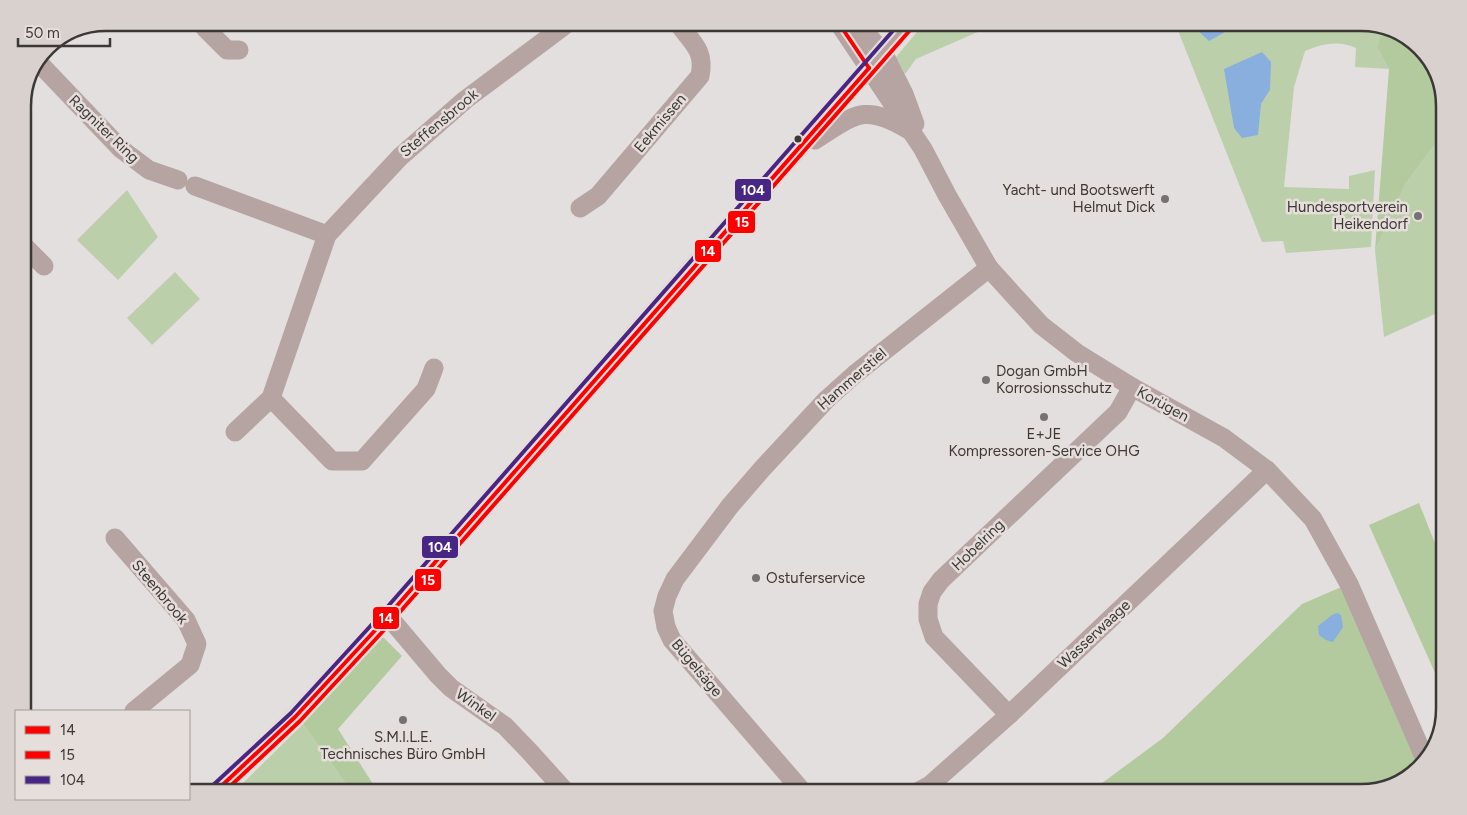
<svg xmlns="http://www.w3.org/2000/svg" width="1467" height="815" viewBox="0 0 1467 815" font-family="Figtree,sans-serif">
	<rect width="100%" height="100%" fill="#e3dfde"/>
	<g fill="#bbd0aa" fill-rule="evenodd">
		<path d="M1175 23H1194L1195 28 1225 32 1227 23H1360L1382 28 1377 47 1389 69 1355 67 1356 48C1338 40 1322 44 1305 51L1294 87 1284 187 1349 189V176L1375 170 1371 247 1286 253 1283 241 1262 242ZM1270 90 1261 104 1234 128 1232 109Z"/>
		<polygon points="996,24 916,59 905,74 896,57 923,25"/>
		<polygon points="1444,132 1444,310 1384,337 1375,250 1406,183"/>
		<polygon points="127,190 158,237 118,280 77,240"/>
		<polygon points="175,272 200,299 152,345 127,318"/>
		<polygon points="303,724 352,792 234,792"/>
	</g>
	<g fill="#b2ca9e">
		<polygon points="1382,28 1402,34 1430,60 1444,101 1444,132 1406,183 1375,250 1389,69 1377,47"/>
		<polygon points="1419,503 1444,566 1444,693 1369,525"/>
		<polygon points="1346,585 1420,764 1403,781 1361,792 1090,792 1163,738 1302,604"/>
		<polygon points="383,637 402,656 338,729 378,792 352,792 303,724"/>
	</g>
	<g fill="#89afdf">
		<polygon points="1194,23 1227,23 1225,32 1209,41 1195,28"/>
		<polygon points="1262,52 1271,62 1270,90 1261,104 1258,135 1242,138 1234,128 1224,69"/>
		<polygon points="1337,613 1341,615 1343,627 1333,642 1326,640 1319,635 1318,626 1332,615"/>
	</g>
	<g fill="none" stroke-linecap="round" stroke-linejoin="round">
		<g stroke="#b5a4a2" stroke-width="19">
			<polyline points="840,25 923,149 947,195 989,268 1018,300 1041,325 1077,353 1132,387 1224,438 1267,470 1313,519 1349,584 1425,759"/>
			<polyline points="858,25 883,52 904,94 915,124"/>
			<polyline points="205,28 227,50 239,50"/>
			<polyline points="40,64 121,149 149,170 178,180"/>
			<path d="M815 140C856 114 864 103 909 130"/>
			<polyline points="195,186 327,235"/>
			<path d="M580 208 598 196 700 76C705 52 694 44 680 26"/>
			<polyline points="23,245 44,266"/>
			<polyline points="271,398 332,461 362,461 426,389 434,368"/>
			<polyline points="235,432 271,398 327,235 400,157 465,100 564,26"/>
			<polyline points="115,538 186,620 197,644 190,665 134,711"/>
			<polyline points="388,616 438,675 451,688 505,726 530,752 566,792"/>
			<polyline points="1009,715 934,637 928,619 928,604 932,592 941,580 1118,412 1132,387"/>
			<polyline points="215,792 295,717 380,625 715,242 795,153 906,25"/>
			<polyline points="803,792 672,640 666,627 663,611 667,596 675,579 730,506 762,469 826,400 855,374 989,268"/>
			<polyline points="917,792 930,785 1009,715 1267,470"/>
		</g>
		<defs>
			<g id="bus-1">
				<polyline points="840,25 869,68"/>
				<polyline points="215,792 295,717 380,625 869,68"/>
			</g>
			<polyline id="bus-2" points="224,792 300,721 385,629 911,29"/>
			<polyline id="bus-3" points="211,787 291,713 375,621 898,25"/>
		</defs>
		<use href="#bus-1" stroke="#e6dedb" stroke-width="8"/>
		<use href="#bus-2" stroke="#e6dedb" stroke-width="8"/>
		<use href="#bus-3" stroke="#e6dedb" stroke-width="8"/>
		<use href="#bus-1" stroke="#f00" stroke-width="4"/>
		<use href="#bus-2" stroke="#f00" stroke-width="4"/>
		<use href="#bus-3" stroke="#482683" stroke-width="4"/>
	</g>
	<circle fill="#3b3837" stroke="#e6dedb" stroke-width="2" cx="798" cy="139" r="4.5"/>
	<g fill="#767271" stroke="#e6dedb" stroke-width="2">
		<circle cx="1165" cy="199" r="5"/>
		<circle cx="1418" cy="216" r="5"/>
		<circle cx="986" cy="380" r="5"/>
		<circle cx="1044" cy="417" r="5"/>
		<circle cx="756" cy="578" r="5"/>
		<circle cx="403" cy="720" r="5"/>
	</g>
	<g text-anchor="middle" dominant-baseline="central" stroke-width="5" stroke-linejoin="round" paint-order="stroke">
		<g font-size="15" fill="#3b3837" stroke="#e6dedb">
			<text transform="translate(439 123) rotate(-40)">Steffensbrook</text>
			<text transform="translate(660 123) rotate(-50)">Eekmissen</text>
			<text transform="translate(104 129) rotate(44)">Ragniter Ring</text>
			<text transform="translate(852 379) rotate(-41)">Hammerstiel</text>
			<text transform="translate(1163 404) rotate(29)">Korügen</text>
			<text transform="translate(978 545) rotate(-44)">Hobelring</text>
			<text transform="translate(160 592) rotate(50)">Steenbrook</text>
			<text transform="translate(1094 634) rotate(-43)">Wasserwaage</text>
			<text transform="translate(697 668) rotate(50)">Bügelsäge</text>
			<text transform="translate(476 705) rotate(35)">Winkel</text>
		</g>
		<g font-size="15" fill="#3b3837" stroke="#e6dedb" text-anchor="end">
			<text x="1155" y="190">Yacht- und Bootswerft<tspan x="1155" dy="17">Helmut Dick</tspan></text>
			<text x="1408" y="207">Hundesportverein<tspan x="1408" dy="17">Heikendorf</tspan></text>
			<text x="996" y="371" text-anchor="start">Dogan GmbH<tspan x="996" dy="17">Korrosionsschutz</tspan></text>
			<text x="1044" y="434" text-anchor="middle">E+JE<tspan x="1044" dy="17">Kompressoren-Service OHG</tspan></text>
			<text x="766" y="578" text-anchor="start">Ostuferservice</text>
			<text x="403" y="737" text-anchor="middle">S.M.I.L.E.<tspan x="403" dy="17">Technisches Büro GmbH</tspan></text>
		</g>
	</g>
	<path d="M0 0H1467V815H0ZM106 31H1361A75 75 0 0 1 1436 106V709A75 75 0 0 1 1361 784H106A75 75 0 0 1 31 709V106A75 75 0 0 1 106 31Z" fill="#d8d1ce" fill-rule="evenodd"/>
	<path fill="none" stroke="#3b3837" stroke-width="2.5" d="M106 31H1361A75 75 0 0 1 1436 106V709A75 75 0 0 1 1361 784H106A75 75 0 0 1 31 709V106A75 75 0 0 1 106 31Z"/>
	<g stroke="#e6dedb" stroke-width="2">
		<rect x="734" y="178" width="38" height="24" rx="5" fill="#482683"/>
		<rect x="727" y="210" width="29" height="24" rx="5" fill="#f00"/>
		<rect x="694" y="239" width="28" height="24" rx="5" fill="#f00"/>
		<rect x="421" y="535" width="38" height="24" rx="5" fill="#482683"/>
		<rect x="414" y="568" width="28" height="24" rx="5" fill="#f00"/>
		<rect x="372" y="606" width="28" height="24" rx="5" fill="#f00"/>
	</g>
	<g font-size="14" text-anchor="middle" font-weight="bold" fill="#fff">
		<text x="753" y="195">104</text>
		<text x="742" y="227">15</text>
		<text x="708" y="256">14</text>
		<text x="440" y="552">104</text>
		<text x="428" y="585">15</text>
		<text x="386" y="623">14</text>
	</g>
	<rect x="15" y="710" width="175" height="90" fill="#e6dedb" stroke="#a29c99"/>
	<rect x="25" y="726" width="25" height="8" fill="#ff0000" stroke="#a29c99"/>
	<text x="60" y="735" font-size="15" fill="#3b3837">14</text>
	<rect x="25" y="751" width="25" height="8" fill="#ff0000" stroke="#a29c99"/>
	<text x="60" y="760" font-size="15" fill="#3b3837">15</text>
	<rect x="25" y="776" width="25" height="8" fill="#482683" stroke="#a29c99"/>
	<text x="60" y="785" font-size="15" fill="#3b3837">104</text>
	<path d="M18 38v8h92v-8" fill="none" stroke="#3b3837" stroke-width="2.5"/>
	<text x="25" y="38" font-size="15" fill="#3b3837" stroke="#e6dedb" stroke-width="4" paint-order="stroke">50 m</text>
</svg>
